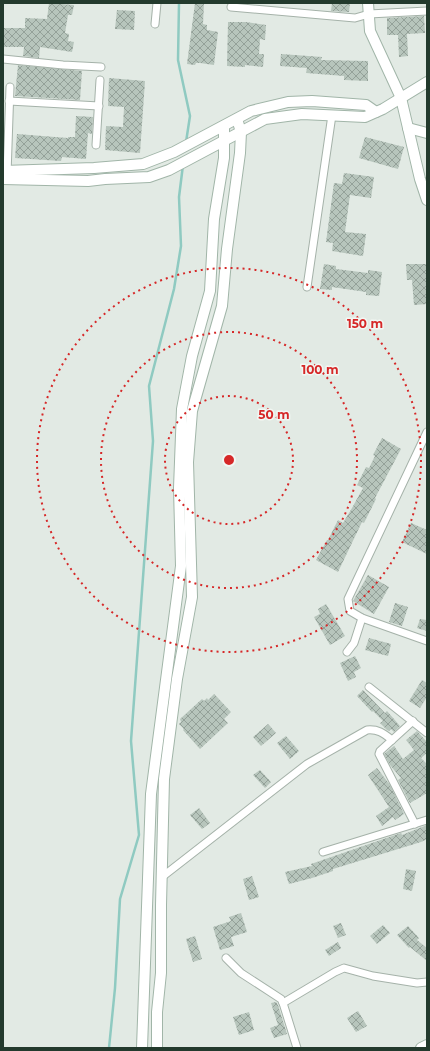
<svg xmlns="http://www.w3.org/2000/svg" width="430" height="1051" viewBox="0 0 430 1051" font-family="Montserrat,sans-serif">
	<defs>
		<pattern id="building-cross-hatch" width="8" height="8" patternUnits="userSpaceOnUse"><rect width="8" height="8" fill="#b7c5bc"/><path d="M0 0l8 8M0 8l8-8" fill="none" stroke="#94a199"/></pattern>
	</defs>
	<rect width="100%" height="100%" fill="#e2eae4"/>
	<g fill="none" stroke-linecap="round" stroke-linejoin="round">
		<g stroke="#8fcac1" stroke-width="2.5">
			<polyline points="179,3 178,60 190,116 186,142"/>
			<polyline points="109,1048 115,988 120,899 139,835 131,741 153,441 149,386 174,289 181,246 179,197 183,165"/>
		</g>
	</g>
	<g fill="url(#building-cross-hatch)">
		<polygon points="49,3 74,5 72,15 68,15 65,33 69,34 68,41 74,42 72,52 40,47 39,58 23,56 24,47 3,47 3,28 25,28 25,18 47,19"/>
		<polygon points="195,3 204,3 203,24 207,25 207,30 218,32 214,65 200,63 196,63 195,65 187,64"/>
		<polygon points="332,3 350,3 349,12 331,11"/>
		<polygon points="117,10 135,11 134,30 115,29"/>
		<polygon points="424,16 425,33 407,34 408,56 399,57 398,35 387,35 387,18"/>
		<polygon points="228,22 246,22 266,25 265,40 260,39 259,54 264,54 263,67 245,65 245,67 227,66"/>
		<polygon points="281,54 322,57 321,60 368,61 368,81 344,80 344,76 306,73 307,68 280,66"/>
		<polygon points="18,65 82,71 80,100 15,96"/>
		<polygon points="109,78 145,81 140,153 105,150 106,126 123,127 124,107 108,106"/>
		<polygon points="76,116 93,117 92,134 88,133 86,159 62,157 61,161 15,158 17,134 68,138 68,137 75,137"/>
		<polygon points="365,137 404,147 398,169 359,158"/>
		<polygon points="344,173 374,177 371,198 350,195 345,232 366,234 363,256 332,251 333,243 326,242 334,183 342,184"/>
		<polygon points="324,264 336,266 336,269 368,273 368,270 382,272 379,296 366,295 366,292 332,287 332,290 320,289"/>
		<polygon points="406,264 427,264 427,304 414,305 412,280 407,280"/>
		<polygon points="382,438 401,449 375,498 376,499 364,523 362,522 338,572 316,560 327,540 328,540 338,520 343,523 352,508 363,488 357,485 366,467 369,468 375,456 373,455"/>
		<polygon points="411,523 427,530 427,554 402,542"/>
		<polygon points="368,575 389,587 374,614 353,601"/>
		<polygon points="395,603 408,607 402,626 389,622"/>
		<polygon points="326,604 345,636 330,645 314,617 320,614 318,609"/>
		<polygon points="420,619 427,620 427,631 417,628"/>
		<polygon points="369,638 391,644 388,656 365,650"/>
		<polygon points="355,656 361,668 354,672 356,677 348,681 340,663"/>
		<polygon points="422,680 427,683 427,697 420,708 409,701"/>
		<polygon points="363,690 385,713 387,711 400,726 394,732 391,729 389,731 387,730 380,723 383,721 373,711 372,712 357,696"/>
		<polygon points="214,694 231,712 224,719 228,723 200,749 183,730 184,729 179,724 181,722 180,719 202,699 204,701 207,698 208,700"/>
		<polygon points="268,724 276,733 261,746 253,737"/>
		<polygon points="417,731 427,742 427,753 421,758 427,764 427,793 410,803 398,780 401,778 390,765 384,754 394,746 403,759 414,750 406,740"/>
		<polygon points="286,736 299,751 290,759 277,743"/>
		<polygon points="377,768 390,785 404,814 395,820 393,817 382,826 376,816 389,807 368,775"/>
		<polygon points="260,770 271,782 265,788 253,775"/>
		<polygon points="199,808 210,823 202,829 190,815"/>
		<polygon points="427,825 427,839 421,842 333,869 333,871 312,878 289,884 285,872 312,866 311,864 401,833 402,835"/>
		<polygon points="406,869 416,871 412,891 403,889"/>
		<polygon points="252,876 259,897 249,900 243,879"/>
		<polygon points="241,913 247,932 231,937 234,946 220,950 213,927 231,921 229,917"/>
		<polygon points="341,923 346,935 338,938 333,926"/>
		<polygon points="383,925 390,933 377,944 370,936"/>
		<polygon points="408,926 419,938 417,940 427,948 427,961 410,947 409,948 397,935"/>
		<polygon points="195,936 202,959 193,962 186,939"/>
		<polygon points="338,942 341,948 329,956 325,950"/>
		<polygon points="276,1002 278,1005 287,1034 274,1038 270,1028 278,1025 271,1003"/>
		<polygon points="358,1011 367,1026 356,1032 347,1018"/>
		<polygon points="249,1012 254,1030 239,1035 233,1017"/>
	</g>
	<g fill="none" stroke-linecap="round" stroke-linejoin="round">
		<defs>
			<g id="street">
				<polyline points="231,7 355,18 369,14 427,11"/>
				<polyline points="155,24 157,3"/>
				<polyline points="3,59 63,65 101,67"/>
				<polyline points="9,101 99,106"/>
				<polyline points="96,145 100,80"/>
				<polyline points="7,175 10,87"/>
				<polyline points="307,287 332,115"/>
				<polyline points="427,432 348,599 350,611 362,618 427,641"/>
				<polyline points="347,652 354,643 362,618"/>
				<polyline points="369,687 427,733"/>
				<polyline points="413,721 380,751 379,754 415,824"/>
				<polyline points="323,852 427,820"/>
				<path d="M162 877 307 764 367 730C378 729 383 733 392 740"/>
				<polyline points="226,958 241,973 281,999 283,1003 297,1048"/>
				<polyline points="283,1003 335,972 344,968 373,976 417,983 427,982"/>
			</g>
			<g id="secondary">
				<polyline points="368,3 370,31 401,98 420,179 427,200"/>
				<polyline points="408,128 427,133"/>
				<polyline points="3,171 94,168 143,164 174,152 251,111 288,102 312,101 366,105 376,112"/>
				<polyline points="3,179 88,181 105,179 149,177 169,170 265,119 302,114 365,117 383,109 427,82"/>
				<polyline points="142,1048 151,794 181,566 179,488 182,409 192,356 210,291 214,219 224,158 224,126"/>
				<polyline points="157,1048 157,1012 161,973 161,905 164,779 177,679 192,597 188,462 192,411 222,306 227,249 240,153 241,132 237,119"/>
				<polyline points="421,1048 427,1045"/>
			</g>
		</defs>
		<use href="#street" stroke="#a5b2a9" stroke-width="9"/>
		<use href="#secondary" stroke="#a1b5a8" stroke-width="12"/>
		<use href="#street" stroke="#fff" stroke-width="7"/>
		<use href="#secondary" stroke="#fff" stroke-width="10"/>
	</g>
	<g fill="none" stroke="#d62828" stroke-width="2" stroke-dasharray="2 4">
		<circle cx="229" cy="460" r="64"/>
		<circle cx="229" cy="460" r="128"/>
		<circle cx="229" cy="460" r="192"/>
	</g>
	<circle cx="229" cy="460" r="6" fill="#d62828" stroke="#f2f7f3" stroke-width="2"/>
	<g font-size="12" text-anchor="middle" font-weight="bold" fill="#d62828" stroke="#f2f7f3" stroke-width="3" stroke-linejoin="round" paint-order="stroke">
		<text x="365" y="328">150 m</text>
		<text x="320" y="374">100 m</text>
		<text x="274" y="419">50 m</text>
	</g>
	<rect width="430" height="1051" fill="none" stroke="#233a2d" stroke-width="8"/>
</svg>
